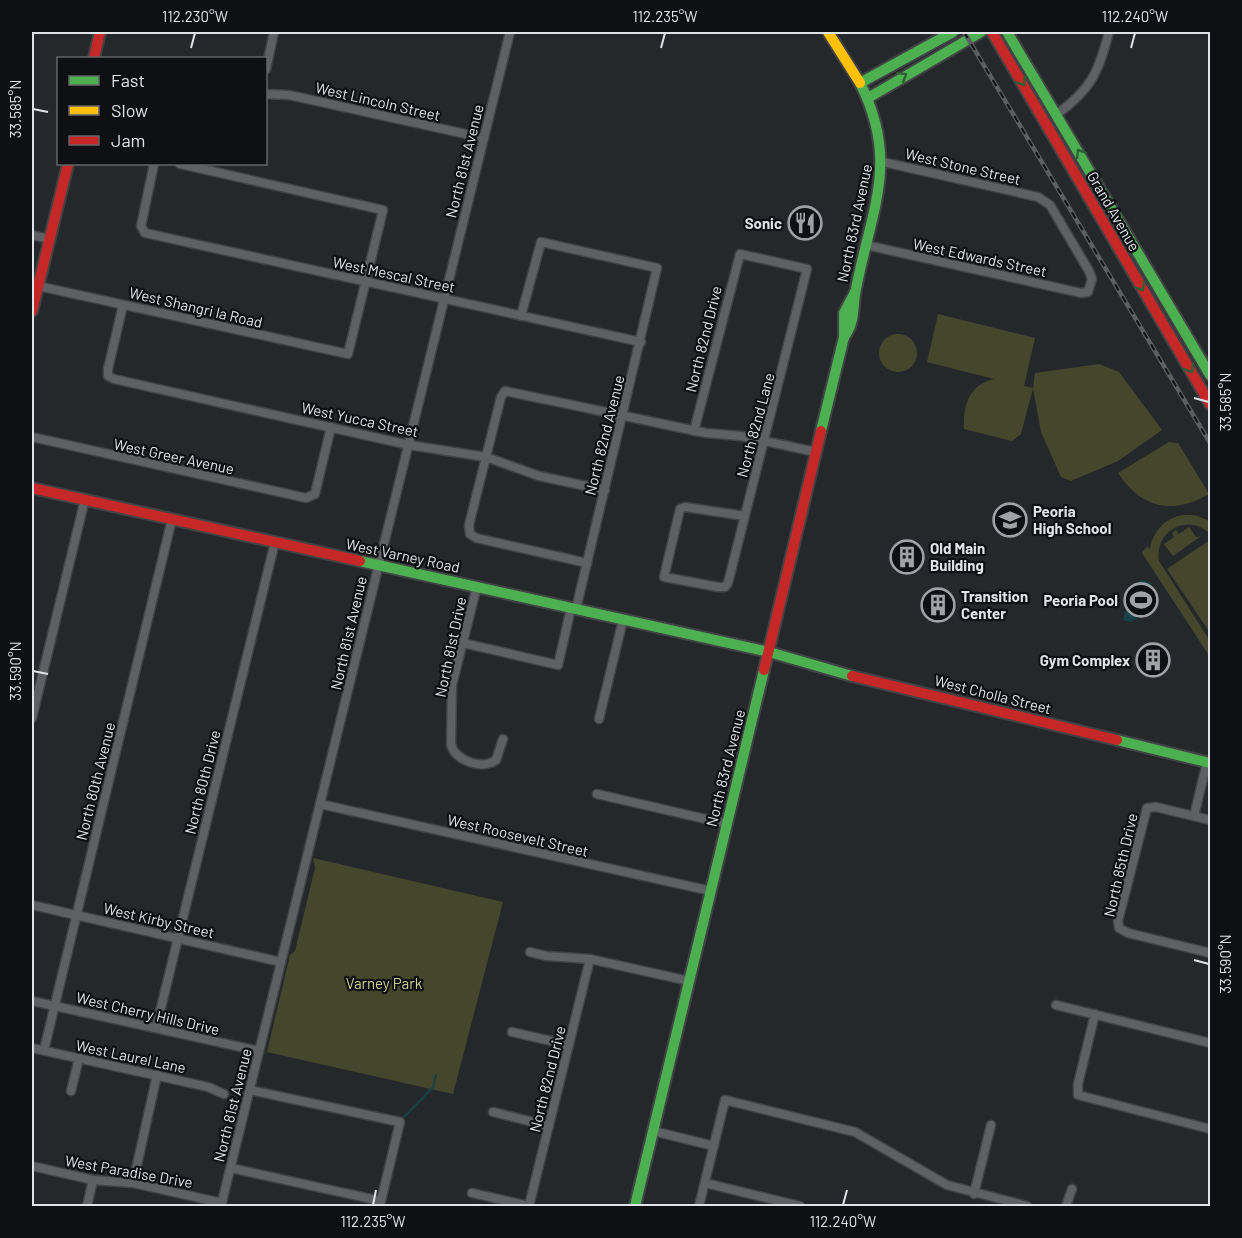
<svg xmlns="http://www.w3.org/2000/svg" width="1242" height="1238" viewBox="0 0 1242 1238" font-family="Barlow,sans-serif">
	<rect width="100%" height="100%" fill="#25282b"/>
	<g fill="#45472c">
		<path d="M938 314 1035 338 1024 386 1033 388 1035 373 1099 364 1119 372 1162 430 1118 461 1071 481 1061 477 1041 432 1033 388 1021 434 1012 441 964 429C963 405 969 385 994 379L927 362Z"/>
		<circle cx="898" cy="353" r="19"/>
		<path d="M1169 442 1178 443 1209 494C1173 515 1142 509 1118 473Z"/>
		<path d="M1183 515H1194L1210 521V534C1188 512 1154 531 1159 561L1210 641V657L1142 553 1147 546 1150 549C1153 531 1165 518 1183 515Z"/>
		<polygon points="1189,527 1196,537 1201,536 1173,556 1164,544 1174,537 1172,533 1176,530 1179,534"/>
		<polygon points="1210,540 1210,633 1167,569"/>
		<polygon points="313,858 503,902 453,1094 267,1052 290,955 295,951 315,868"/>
	</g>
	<g fill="#154347">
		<polygon points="1140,580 1151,583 1149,593 1154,594 1150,611 1128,606 1132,590 1137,591"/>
		<polygon points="1126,609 1140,612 1142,614 1131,622 1123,620"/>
	</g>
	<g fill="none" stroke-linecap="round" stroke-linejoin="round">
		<polyline stroke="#154347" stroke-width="2" points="403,1118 433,1087 436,1075"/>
		<defs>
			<g id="street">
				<polyline points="266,69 274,32"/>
				<polyline points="266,94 289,95 484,138"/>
				<path d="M1057 114C1091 90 1099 71 1109 32"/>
				<polyline points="154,164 141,226 145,233 641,342"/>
				<polyline points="32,235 49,239"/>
				<polyline points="866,245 1081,293 1088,292 1092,279 1089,271 1050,205 1038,197 883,162"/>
				<polyline points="38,286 348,354 383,210 180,164"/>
				<polyline points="123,305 108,369 108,376 114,379 409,445 486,457 539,476 605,490"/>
				<polyline points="521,316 541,242 657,268 576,609"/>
				<polyline points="694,431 740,254 807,269 728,583 725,587 718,587 664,577 680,509 685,507 745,516"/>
				<polyline points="32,437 306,498 315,494 331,427"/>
				<polyline points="587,563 476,538 470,534 469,525 501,397 505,391 706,433 741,436 816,452"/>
				<path d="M477 586 452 685 451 745C456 761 482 770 496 760L503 739"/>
				<polyline points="463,643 558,665 571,608"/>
				<polyline points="32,718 85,499"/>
				<polyline points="599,719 623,620"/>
				<polyline points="597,794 727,824"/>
				<polyline points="320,804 711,891"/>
				<polyline points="1194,816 1207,762"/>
				<polyline points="1210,820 1156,807 1147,808 1118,921 1119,928 1128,933 1210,953"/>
				<polyline points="32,905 281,962"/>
				<polyline points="530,952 546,956 590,959 689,981"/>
				<polyline points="32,1001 259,1051"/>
				<polyline points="1056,1005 1210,1043"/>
				<polyline points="1095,1014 1078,1084 1078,1095 1210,1129"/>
				<polyline points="156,1028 275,542"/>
				<polyline points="512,1032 569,1045"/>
				<polyline points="32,1048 208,1087 224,1094"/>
				<polyline points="44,1050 172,519"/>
				<polyline points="71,1091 79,1058"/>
				<polyline points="493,1112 549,1126"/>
				<polyline points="653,1131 714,1146"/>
				<polyline points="32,1166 93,1180 133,1183 222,1203"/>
				<polyline points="231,1168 381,1201 400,1122 250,1090"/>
				<polyline points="133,1183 157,1075"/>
				<polyline points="705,1183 800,1206"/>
				<polyline points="472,1193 529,1206"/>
				<polyline points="974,1194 991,1125"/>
				<polyline points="87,1206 93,1180"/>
				<polyline points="221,1206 510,32"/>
				<polyline points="529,1206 590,959"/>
				<polyline points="699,1206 725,1100 855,1132 947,1185 1027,1206"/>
				<polyline points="1066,1206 1072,1189"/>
			</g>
			<g id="fast">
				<polyline points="1007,32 1210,375"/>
				<polyline points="868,98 981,32"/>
				<path d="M844 337C856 321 852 307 856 289 871 210 900 162 860 83L953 32"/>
				<polyline points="821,431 844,337 844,313 855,292"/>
				<polyline points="360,561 769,652 852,676"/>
				<polyline points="1117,740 1210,763"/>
				<polyline points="635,1206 764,670"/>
			</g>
			<polyline id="slow" points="828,32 860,83"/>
			<g id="jam">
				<polyline points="992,32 1210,404"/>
				<polyline points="94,58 100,32"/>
				<polyline points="32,311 68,164"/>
				<polyline points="32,488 360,561"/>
				<polyline points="764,670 821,431"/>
				<polyline points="852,676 1117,740"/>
			</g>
		</defs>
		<use href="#street" stroke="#414346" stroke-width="11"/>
		<use href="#fast" stroke="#414346" stroke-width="14"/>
		<use href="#slow" stroke="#414346" stroke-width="14"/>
		<use href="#jam" stroke="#414346" stroke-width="14"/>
		<use href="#street" stroke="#5f6063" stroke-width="8"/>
		<use href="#fast" stroke="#4caf50" stroke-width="10"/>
		<use href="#slow" stroke="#ffc107" stroke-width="10"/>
		<use href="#jam" stroke="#c62828" stroke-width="10"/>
		<defs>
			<polyline id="rail" points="964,32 1210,443"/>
		</defs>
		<use href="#rail" stroke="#5c5f62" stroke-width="4.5"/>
		<use href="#rail" stroke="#0e1013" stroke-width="2" stroke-dasharray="7" stroke-linecap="butt"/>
	</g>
	<defs><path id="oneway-chevron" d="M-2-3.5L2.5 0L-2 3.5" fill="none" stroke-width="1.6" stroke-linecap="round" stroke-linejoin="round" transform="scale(1.5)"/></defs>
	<g stroke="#2d6032">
		<use href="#oneway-chevron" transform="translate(903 76) rotate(-31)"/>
		<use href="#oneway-chevron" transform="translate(1022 82) rotate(60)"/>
		<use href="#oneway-chevron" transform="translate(1080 153) rotate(-121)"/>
		<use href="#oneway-chevron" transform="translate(1141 287) rotate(60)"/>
		<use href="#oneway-chevron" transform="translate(1190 369) rotate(59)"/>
	</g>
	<path fill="none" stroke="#e0e3e8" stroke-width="2" d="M191 48 195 33M661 48 665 33M1131 48 1135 33M33 109 48 112M1194 398 1209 402M33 671 48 674M1194 960 1209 964M373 1205 376 1190M843 1205 847 1190"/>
	<defs>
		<symbol id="restaurant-ring" viewBox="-11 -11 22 22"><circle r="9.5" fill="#0e1013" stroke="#9fa2a6" stroke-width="1.5"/><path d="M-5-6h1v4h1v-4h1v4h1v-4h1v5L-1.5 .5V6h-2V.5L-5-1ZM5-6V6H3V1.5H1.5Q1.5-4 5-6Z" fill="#9fa2a6"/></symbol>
		<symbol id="school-ring" viewBox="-11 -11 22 22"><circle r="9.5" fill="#0e1013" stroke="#9fa2a6" stroke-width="1.5"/><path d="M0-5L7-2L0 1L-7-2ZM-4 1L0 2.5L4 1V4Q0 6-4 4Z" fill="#9fa2a6"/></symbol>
		<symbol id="building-ring" viewBox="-11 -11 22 22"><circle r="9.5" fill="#0e1013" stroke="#9fa2a6" stroke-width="1.5"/><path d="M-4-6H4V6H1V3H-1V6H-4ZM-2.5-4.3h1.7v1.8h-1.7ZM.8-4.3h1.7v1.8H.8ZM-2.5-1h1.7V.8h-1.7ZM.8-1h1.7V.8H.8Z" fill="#9fa2a6"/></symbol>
		<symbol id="stadium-ring" viewBox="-11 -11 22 22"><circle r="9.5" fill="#0e1013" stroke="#9fa2a6" stroke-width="1.5"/><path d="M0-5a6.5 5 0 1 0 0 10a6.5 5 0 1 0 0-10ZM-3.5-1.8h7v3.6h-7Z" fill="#9fa2a6"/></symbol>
	</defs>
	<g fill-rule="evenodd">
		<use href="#restaurant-ring" x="786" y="204" width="38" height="38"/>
		<use href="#school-ring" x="991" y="501" width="38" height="38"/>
		<use href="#building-ring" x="888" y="538" width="38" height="38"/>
		<use href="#stadium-ring" x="1122" y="581" width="38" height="38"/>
		<use href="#building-ring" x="919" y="586" width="38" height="38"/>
		<use href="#building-ring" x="1134" y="641" width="38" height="38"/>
	</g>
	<g text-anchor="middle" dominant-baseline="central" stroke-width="4.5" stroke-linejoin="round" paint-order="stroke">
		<g font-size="15" fill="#e0e3e8" stroke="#0e1013">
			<text transform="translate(378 101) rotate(13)">West Lincoln Street</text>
			<text transform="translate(464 161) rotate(-76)">North 81st Avenue</text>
			<text transform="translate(963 166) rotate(13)">West Stone Street</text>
			<text transform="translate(1114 211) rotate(60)">Grand Avenue</text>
			<text transform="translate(854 223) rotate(-78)">North 83rd Avenue</text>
			<text transform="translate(980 257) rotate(12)">West Edwards Street</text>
			<text transform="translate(394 274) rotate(12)">West Mescal Street</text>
			<text transform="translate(196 307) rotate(13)">West Shangri la Road</text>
			<text transform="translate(703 339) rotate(-76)">North 82nd Drive</text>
			<text transform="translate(360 419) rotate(12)">West Yucca Street</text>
			<text transform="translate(755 425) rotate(-75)">North 82nd Lane</text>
			<text transform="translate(604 435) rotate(-76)">North 82nd Avenue</text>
			<text transform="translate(174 456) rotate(12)">West Greer Avenue</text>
			<text transform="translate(403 555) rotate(12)">West Varney Road</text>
			<text transform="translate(348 633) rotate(-77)">North 81st Avenue</text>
			<text transform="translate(450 647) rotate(-78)">North 81st Drive</text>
			<text transform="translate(993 694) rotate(14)">West Cholla Street</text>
			<text transform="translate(725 768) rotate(-76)">North 83rd Avenue</text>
			<text transform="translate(95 781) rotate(-76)">North 80th Avenue</text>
			<text transform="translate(202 782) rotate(-76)">North 80th Drive</text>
			<text transform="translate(518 835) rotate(13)">West Roosevelt Street</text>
			<text transform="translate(1120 865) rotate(-77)">North 85th Drive</text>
			<text transform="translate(159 920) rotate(13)">West Kirby Street</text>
			<text transform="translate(148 1013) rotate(13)">West Cherry Hills Drive</text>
			<text transform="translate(131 1056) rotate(12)">West Laurel Lane</text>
			<text transform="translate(547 1079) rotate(-76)">North 82nd Drive</text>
			<text transform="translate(232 1105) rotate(-76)">North 81st Avenue</text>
			<text transform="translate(129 1171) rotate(10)">West Paradise Drive</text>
		</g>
		<g font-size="15" font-weight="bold" fill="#e0e3e8" stroke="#0e1013" text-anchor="end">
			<text x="782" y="223">Sonic</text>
			<text x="1033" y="511" text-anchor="start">Peoria<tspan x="1033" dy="17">High School</tspan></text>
			<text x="930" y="548" text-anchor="start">Old Main<tspan x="930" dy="17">Building</tspan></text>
			<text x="961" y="596" text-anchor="start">Transition<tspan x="961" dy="17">Center</tspan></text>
			<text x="1118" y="600">Peoria Pool</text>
			<text x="1130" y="660">Gym Complex</text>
		</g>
		<g font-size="15" fill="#cccf91" stroke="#0e1013">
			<text x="384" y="983">Varney Park</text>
		</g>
	</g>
	<rect width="1242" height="1238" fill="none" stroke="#0e1013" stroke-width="66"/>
	<rect x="57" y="57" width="210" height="108" fill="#0e1013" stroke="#626468" stroke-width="1.5"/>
	<rect x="69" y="76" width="30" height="9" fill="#4caf50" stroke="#626468" stroke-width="1.5"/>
	<text x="111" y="87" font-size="18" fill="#e0e3e8">Fast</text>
	<rect x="69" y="106" width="30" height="9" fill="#ffc107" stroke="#626468" stroke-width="1.5"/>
	<text x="111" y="117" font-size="18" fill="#e0e3e8">Slow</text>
	<rect x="69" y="136" width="30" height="9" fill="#c62828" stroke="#626468" stroke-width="1.5"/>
	<text x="111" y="147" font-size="18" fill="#e0e3e8">Jam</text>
	<rect x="33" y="33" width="1176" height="1172" fill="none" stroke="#e0e3e8" stroke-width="2"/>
	<g font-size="15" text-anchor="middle" fill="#e0e3e8">
		<text x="195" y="22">112.230°W</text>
		<text x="665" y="22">112.235°W</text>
		<text x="1135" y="22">112.240°W</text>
		<text transform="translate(16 109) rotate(-90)" y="5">33.585°N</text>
		<text transform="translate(1226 402) rotate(-90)" y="5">33.585°N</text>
		<text transform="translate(16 671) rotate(-90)" y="5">33.590°N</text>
		<text transform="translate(1226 964) rotate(-90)" y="5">33.590°N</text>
		<text x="373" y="1227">112.235°W</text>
		<text x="843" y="1227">112.240°W</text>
	</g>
</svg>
